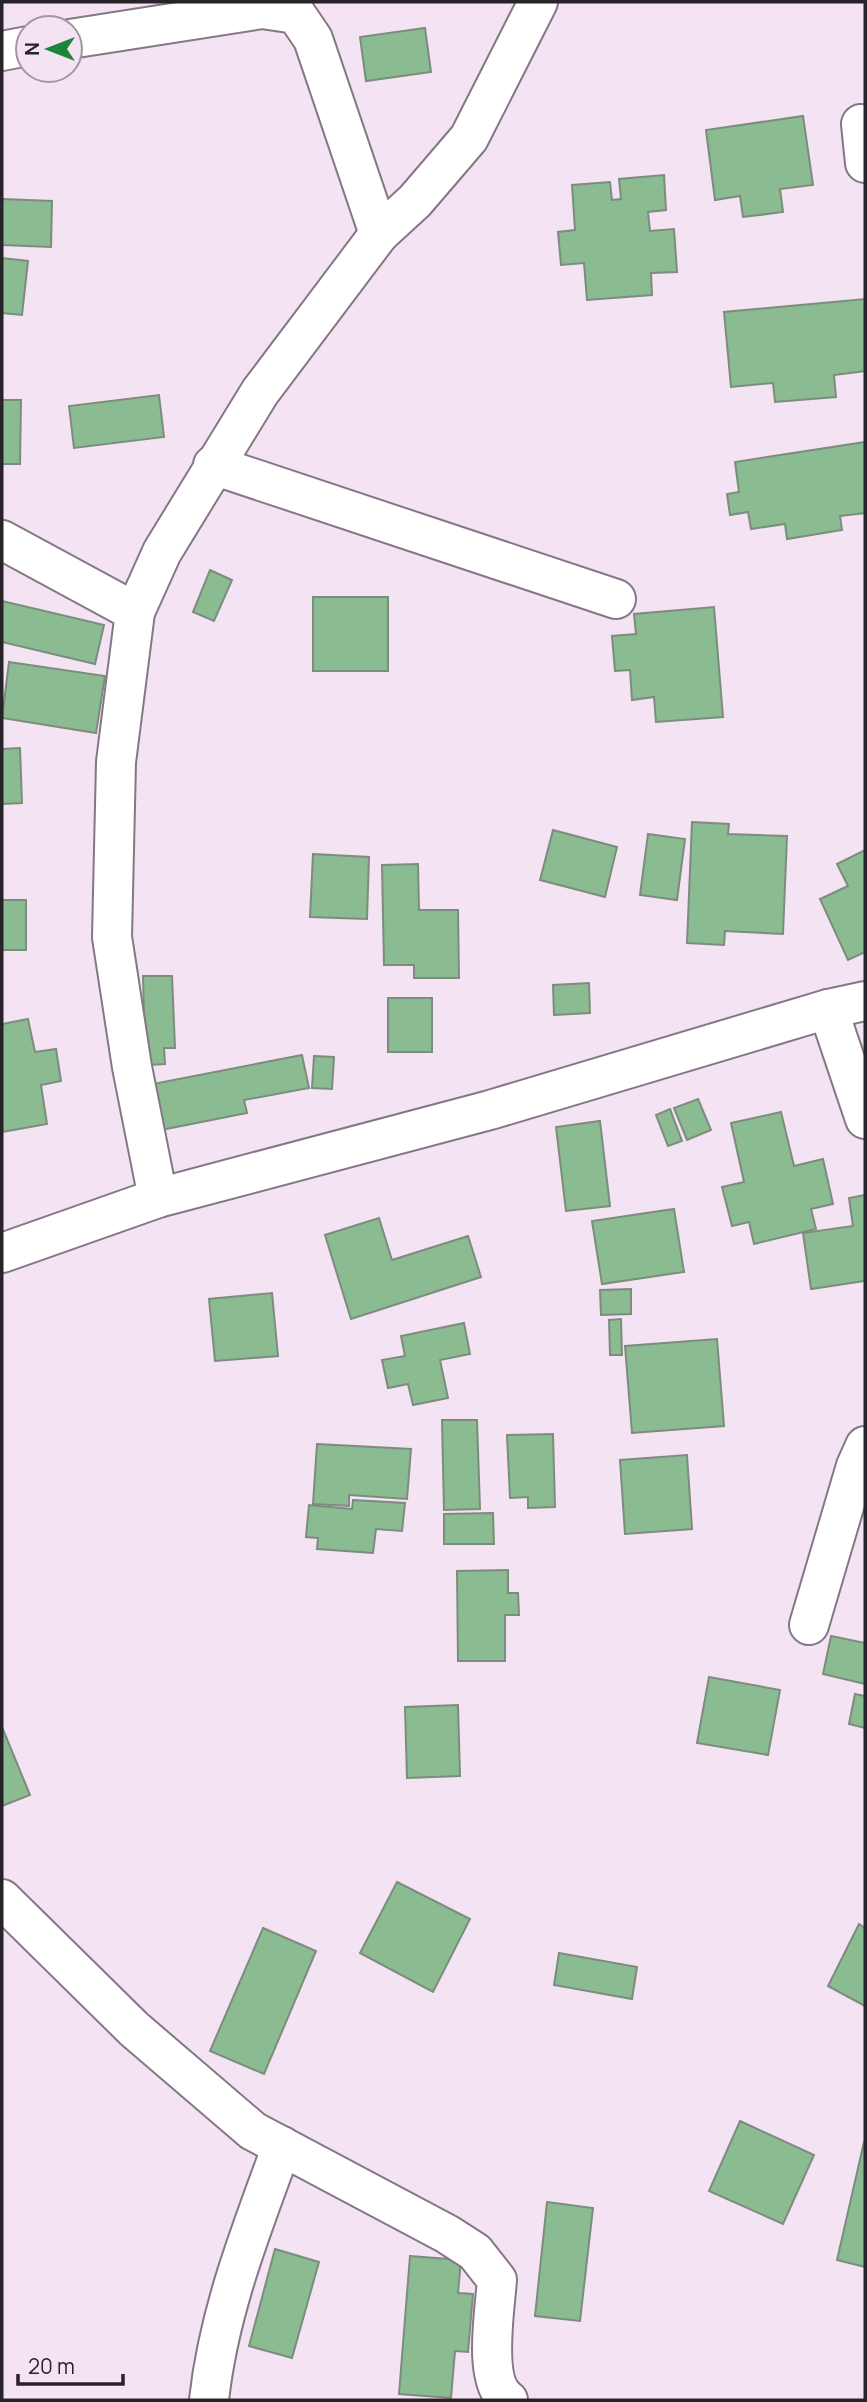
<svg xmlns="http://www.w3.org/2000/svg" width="867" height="2402" viewBox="0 0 867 2402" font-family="Manrope,sans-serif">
	<rect width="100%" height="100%" fill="#f3e3f3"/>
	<g fill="#8bbb91" stroke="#7d8c7e" stroke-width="2">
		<polygon points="425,28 431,72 366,81 360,37"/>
		<polygon points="803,116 813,185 780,189 783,212 743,217 740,196 715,200 706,130"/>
		<polygon points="664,175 666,210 648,212 650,231 674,229 677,272 651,273 652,295 587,300 584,263 561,265 558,232 575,230 572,185 610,182 612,200 621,199 619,179"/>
		<polygon points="2,199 52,201 51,247 2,245"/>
		<polygon points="2,258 28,261 22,315 2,313"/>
		<polygon points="865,299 865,371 834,375 836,397 775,402 773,383 731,387 724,312"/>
		<polygon points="159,395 164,437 74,448 69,406"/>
		<polygon points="2,400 21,400 20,464 2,464"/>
		<polygon points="865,442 865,513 840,516 842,530 787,539 785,524 751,529 748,512 730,515 727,494 739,492 735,462"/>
		<polygon points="210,570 232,580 214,621 193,612"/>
		<rect x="313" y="597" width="75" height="74"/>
		<polygon points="2,601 104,625 95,664 2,642"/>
		<polygon points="714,607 723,717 656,722 654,697 632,700 630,670 615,671 612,636 636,634 634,614"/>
		<polygon points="9,662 105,676 96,733 2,718"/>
		<polygon points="20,748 22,803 2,804 2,749"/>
		<polygon points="692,822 729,824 728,834 787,836 783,934 725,931 724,945 687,943"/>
		<polygon points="553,830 617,847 605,897 540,880"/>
		<polygon points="648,834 685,839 677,900 640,895"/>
		<polygon points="865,850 865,952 848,960 820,899 848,886 837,864"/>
		<polygon points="313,854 369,857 367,919 310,917"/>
		<polygon points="418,864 419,910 458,910 459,978 414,978 414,965 384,965 382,865"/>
		<rect x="2" y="900" width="24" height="50"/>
		<polygon points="143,976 172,976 175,1048 164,1048 165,1064 149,1065 145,1049"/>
		<polygon points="589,983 590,1013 554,1015 553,985"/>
		<rect x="388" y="998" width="44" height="54"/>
		<polygon points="28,1019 35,1052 56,1049 61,1081 41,1085 47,1124 2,1132 2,1024"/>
		<polygon points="302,1055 309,1088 244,1100 247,1113 161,1130 153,1084"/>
		<polygon points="314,1056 334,1057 332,1089 312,1088"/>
		<polygon points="698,1099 711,1130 687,1140 674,1108"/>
		<polygon points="670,1109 682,1141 668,1146 656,1115"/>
		<polygon points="781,1112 794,1166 823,1159 833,1204 811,1209 816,1229 754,1244 749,1222 732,1226 722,1187 744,1182 731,1123"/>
		<polygon points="600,1121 610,1206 566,1211 556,1127"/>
		<polygon points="865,1195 865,1281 811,1289 803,1233 853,1226 849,1198"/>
		<polygon points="674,1209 684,1272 602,1284 592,1221"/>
		<polygon points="379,1218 392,1260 468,1236 481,1277 351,1319 325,1235"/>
		<polygon points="631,1289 631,1314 601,1315 600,1290"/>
		<polygon points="272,1293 278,1356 215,1361 209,1299"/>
		<polygon points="621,1319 622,1355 610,1355 609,1320"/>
		<polygon points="464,1323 470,1354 440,1360 448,1398 413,1405 408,1384 388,1388 382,1360 405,1356 401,1336"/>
		<polygon points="717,1339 724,1426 632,1433 625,1346"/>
		<polygon points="442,1420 477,1420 480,1509 444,1510"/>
		<polygon points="553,1434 555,1507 528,1508 528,1497 510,1498 507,1435"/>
		<polygon points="317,1444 411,1449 407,1499 349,1495 349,1506 313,1504"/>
		<polygon points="687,1455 692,1529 625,1534 620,1460"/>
		<polygon points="353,1500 405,1503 402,1531 376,1529 373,1553 317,1549 318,1538 306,1537 309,1505 352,1509"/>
		<polygon points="493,1513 494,1544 444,1544 444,1514"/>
		<polygon points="508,1570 508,1593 518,1593 519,1615 505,1615 505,1661 458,1661 457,1571"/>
		<polygon points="831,1636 865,1643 865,1684 823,1674"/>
		<polygon points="709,1677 780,1690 768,1755 697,1743"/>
		<polygon points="855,1694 865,1696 865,1728 849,1724"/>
		<polygon points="458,1705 460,1776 407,1778 405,1707"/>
		<polygon points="2,1727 30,1795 2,1806"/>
		<polygon points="397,1882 470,1919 433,1992 360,1953"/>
		<polygon points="859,1924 865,1928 865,2006 828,1986"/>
		<polygon points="263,1928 316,1951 264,2074 210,2051"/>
		<polygon points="559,1953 637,1967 632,1999 554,1985"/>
		<polygon points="740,2121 814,2155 783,2224 709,2191"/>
		<polygon points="864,2142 865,2142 865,2267 837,2260"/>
		<polygon points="547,2202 593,2208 580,2321 535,2316"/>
		<polygon points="275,2249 319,2262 292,2358 249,2346"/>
		<polygon points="410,2256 461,2260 458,2293 473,2294 468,2352 455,2351 451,2398 399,2394"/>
	</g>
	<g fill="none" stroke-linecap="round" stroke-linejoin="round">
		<defs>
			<g id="street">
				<polyline points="70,39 262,9 296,14 313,39 379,234"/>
				<polyline points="2,51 28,46"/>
				<polyline points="861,124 865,163"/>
				<polyline points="213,465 616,599"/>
				<polyline points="2,540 135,612"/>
				<polyline points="828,1009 865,1119"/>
				<polyline points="158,1198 132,1067 112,937 116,762 135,612 162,552 260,392 379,234 415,201 469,138 538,2"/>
				<polyline points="809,1625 856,1466 865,1446"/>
				<path d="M2 1899 134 2029 253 2131 447 2234 475 2252 497 2280C495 2309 482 2382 508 2400"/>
				<path d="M209 2400C219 2310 251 2231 282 2146"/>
			</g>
			<polyline id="secondary" points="2,1253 158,1198 490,1110 828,1009 865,1001"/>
		</defs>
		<use href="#street" stroke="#857786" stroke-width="42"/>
		<use href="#secondary" stroke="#857786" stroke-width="42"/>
		<use href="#street" stroke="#fff" stroke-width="38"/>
		<use href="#secondary" stroke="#fff" stroke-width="38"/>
	</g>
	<rect width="867" height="2402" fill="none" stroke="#282328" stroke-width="7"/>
	<g transform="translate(49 49) rotate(270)"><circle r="33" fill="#f3e3f3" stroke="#a296a2" stroke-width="2"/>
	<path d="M0-5L12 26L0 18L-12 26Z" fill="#1d8439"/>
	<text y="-10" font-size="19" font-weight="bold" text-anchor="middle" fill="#282328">N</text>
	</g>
	<path d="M18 2374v10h105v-10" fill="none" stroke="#282328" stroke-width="3.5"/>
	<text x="28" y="2374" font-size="21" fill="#282328" stroke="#f3e3f3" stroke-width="5" paint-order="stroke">20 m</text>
</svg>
